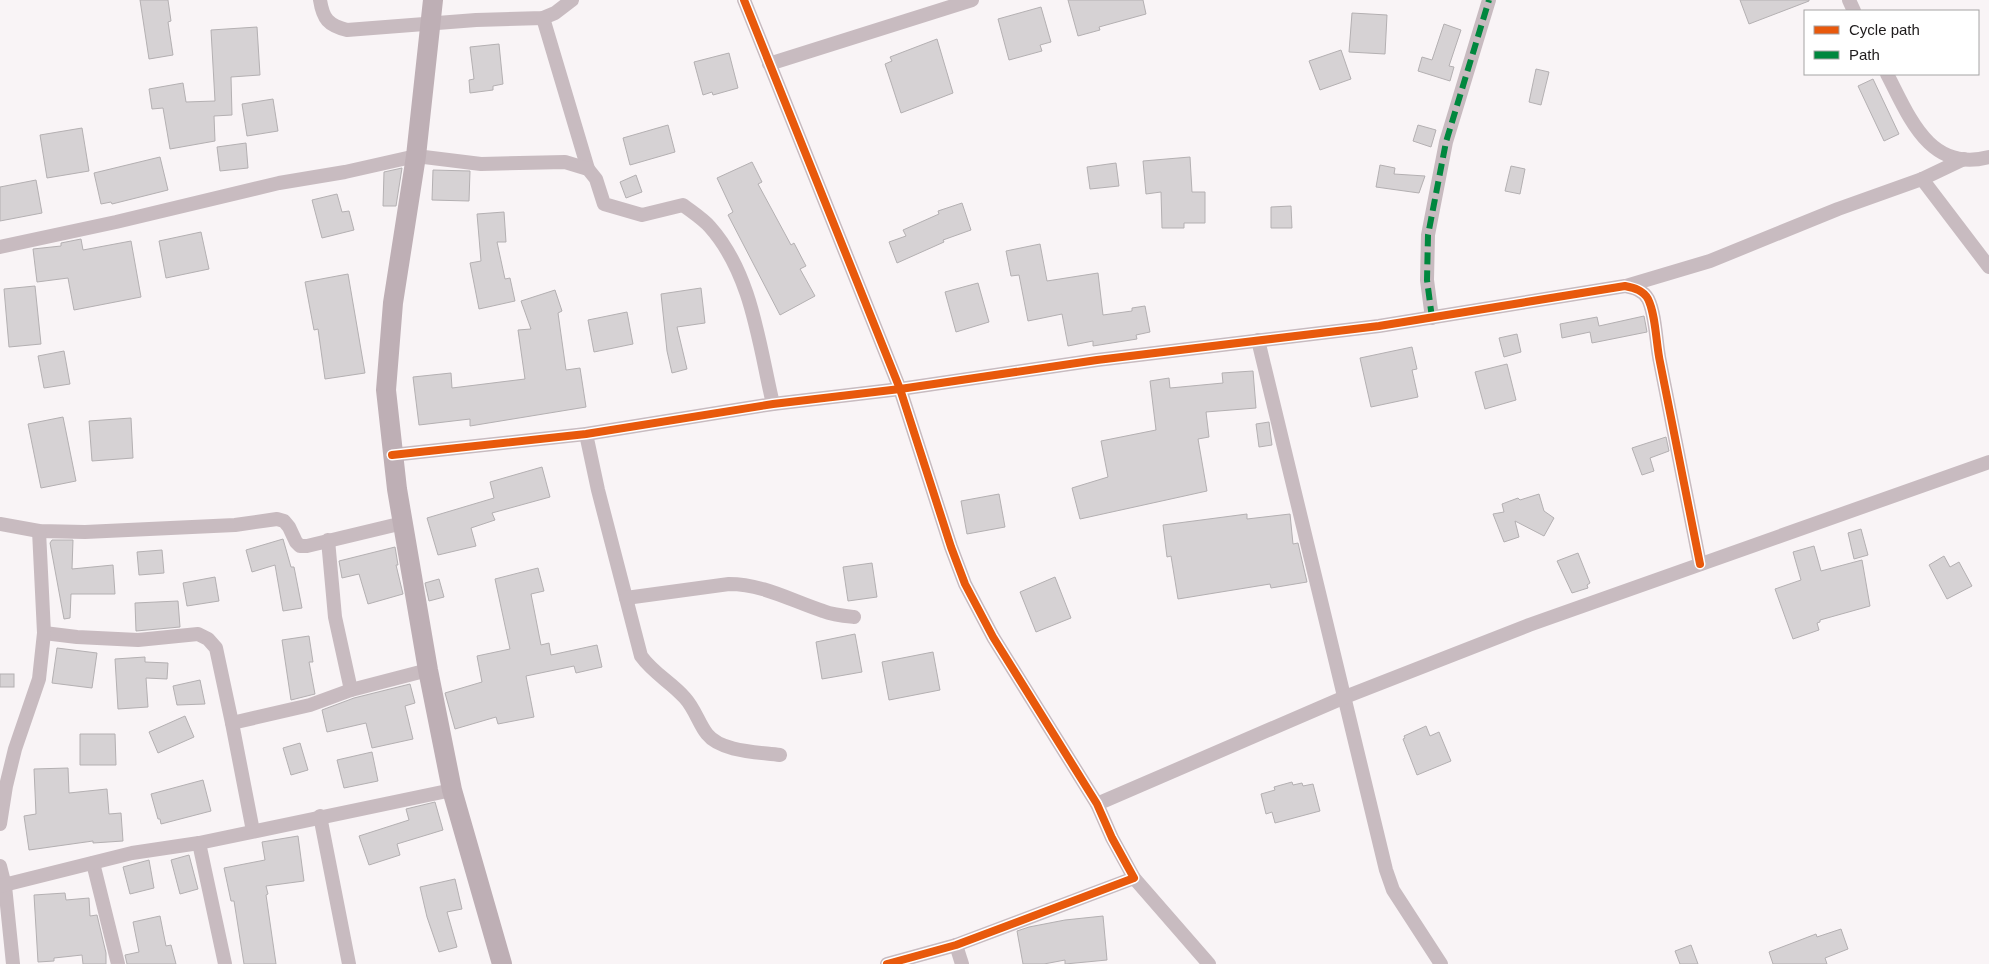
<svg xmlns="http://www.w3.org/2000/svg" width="1989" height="964" viewBox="0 0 1989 964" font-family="Helvetica,sans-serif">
	<rect width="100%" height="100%" fill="#f9f4f6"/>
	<g fill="#d6d2d4" stroke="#b4b0b2">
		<polygon points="140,0 168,0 171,21 168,22 173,55 149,59"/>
		<polygon points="1068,0 1143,0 1146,14 1099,27 1100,30 1078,36"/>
		<polygon points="1740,0 1809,0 1809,1 1749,24"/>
		<polygon points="1041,7 1051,42 1040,45 1042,51 1009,60 998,19"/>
		<polygon points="1352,13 1387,15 1385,54 1349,52"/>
		<polygon points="1444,24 1461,30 1449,66 1454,67 1450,81 1418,71 1422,57 1432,60"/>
		<polygon points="257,27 260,75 231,77 232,115 214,116 215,141 170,149 163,108 152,109 149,89 183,83 186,102 215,101 211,30"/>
		<polygon points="937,39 953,93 901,113 885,64 892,61 890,57"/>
		<polygon points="499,44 503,84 493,86 493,90 470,93 469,80 474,79 470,47"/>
		<polygon points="1341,50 1351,79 1320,90 1309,61"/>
		<polygon points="729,53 738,88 713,95 712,92 703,95 694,62"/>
		<polygon points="1536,69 1549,72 1541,105 1529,102"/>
		<polygon points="1873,79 1899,134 1884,141 1858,86"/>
		<polygon points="273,99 278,131 247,136 242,104"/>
		<polygon points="668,125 675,152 630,165 623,138"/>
		<polygon points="1418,125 1436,130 1431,147 1413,141"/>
		<polygon points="82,128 89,171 47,178 40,135"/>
		<polygon points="246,143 248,168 220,171 217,147"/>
		<polygon points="160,157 168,190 112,204 111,202 101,204 94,173"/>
		<polygon points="1190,157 1192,192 1205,192 1205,223 1184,223 1184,228 1162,228 1161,192 1146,194 1143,161"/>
		<polygon points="752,162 762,182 758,184 791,245 794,243 806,266 800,269 815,296 780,315 728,215 733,212 717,178"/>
		<polygon points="1116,163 1119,186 1090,189 1087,167"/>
		<polygon points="1380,165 1395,168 1394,174 1425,176 1419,193 1376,187"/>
		<polygon points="1511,166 1525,169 1520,194 1505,191"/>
		<polygon points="402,168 396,206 383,206 384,172"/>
		<polygon points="433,170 470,171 469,201 432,200"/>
		<polygon points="636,175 642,192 626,198 620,182"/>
		<polygon points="36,180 42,213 0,221 0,187"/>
		<polygon points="337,194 342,212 349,211 354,230 322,238 312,200"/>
		<polygon points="962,203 971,230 943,240 944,242 897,263 889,242 906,236 903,230 939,214 938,211"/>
		<polygon points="1291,206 1292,228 1271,228 1271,207"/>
		<polygon points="504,212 506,242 497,242 505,279 510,278 515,301 479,309 470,263 481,261 477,214"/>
		<polygon points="201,232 209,269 166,278 159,241"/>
		<polygon points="81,239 83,250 131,241 141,297 74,310 68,278 37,282 33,249 61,246 61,243"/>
		<polygon points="1040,244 1047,281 1098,273 1103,315 1132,311 1132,308 1145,306 1150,332 1136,335 1137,339 1093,346 1093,341 1068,346 1062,314 1028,321 1019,275 1011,276 1006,251"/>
		<polygon points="348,274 365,373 325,379 318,329 314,330 305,282"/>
		<polygon points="978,283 989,322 956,332 945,292"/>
		<polygon points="35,286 41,344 9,347 4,289"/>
		<polygon points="701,288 705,323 677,327 687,369 672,373 667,351 661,294"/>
		<polygon points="555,290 562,311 558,313 566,370 580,368 586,407 470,426 470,419 419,425 413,377 451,373 452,388 525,379 518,330 531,329 521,301"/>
		<polygon points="627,312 633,344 594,352 588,320"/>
		<polygon points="1644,316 1647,332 1592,343 1590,332 1562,338 1560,324 1597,317 1599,326"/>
		<polygon points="1517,334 1521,352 1504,357 1499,338"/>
		<polygon points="1412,347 1417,369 1412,370 1418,397 1371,407 1360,358"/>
		<polygon points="64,351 70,384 44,388 38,356"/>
		<polygon points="1507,364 1516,400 1485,409 1475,372"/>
		<polygon points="1253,371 1256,408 1206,412 1209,437 1198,439 1207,491 1080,519 1072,488 1108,477 1101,441 1156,430 1150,381 1169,378 1170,388 1223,383 1222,373"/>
		<polygon points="63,417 76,481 41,488 28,424"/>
		<polygon points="131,418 133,458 92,461 89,421"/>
		<polygon points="1269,422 1272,445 1259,447 1256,424"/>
		<polygon points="1666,437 1669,451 1650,458 1654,471 1642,475 1632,448"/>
		<polygon points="542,467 550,497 492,513 495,520 471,528 476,546 438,555 427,518 494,498 490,482"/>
		<polygon points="999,494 1005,527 967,534 961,501"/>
		<polygon points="1539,494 1544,511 1554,518 1544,536 1515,521 1519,537 1504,542 1493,514 1504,512 1502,504 1518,498 1520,500"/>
		<polygon points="1247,514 1247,519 1290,514 1293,544 1298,543 1307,582 1271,588 1270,584 1178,599 1171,556 1167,557 1163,525"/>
		<polygon points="1861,529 1868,555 1854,559 1848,533"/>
		<polygon points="283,539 291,567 294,567 302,608 283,611 275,565 252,572 246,550"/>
		<polygon points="52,540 73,540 72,569 113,565 115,594 71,594 70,618 64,619 50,543"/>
		<polygon points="1814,546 1821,571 1862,560 1870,606 1820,620 1820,622 1817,623 1819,630 1793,639 1775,589 1801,580 1793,552"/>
		<polygon points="395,547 398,565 396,565 403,594 368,604 359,574 342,578 339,561"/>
		<polygon points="162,550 164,573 139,575 137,552"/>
		<polygon points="1578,553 1590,583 1587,585 1588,588 1572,593 1557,561"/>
		<polygon points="1944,556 1950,567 1959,562 1972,586 1947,599 1929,565"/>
		<polygon points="872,563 877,597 848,601 843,567"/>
		<polygon points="538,568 544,591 531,594 541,645 549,643 551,655 597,645 602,667 576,673 574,666 526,676 534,717 498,724 496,717 455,729 445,693 482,682 477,656 510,649 495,579"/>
		<polygon points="215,577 219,601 187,606 183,583"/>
		<polygon points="1055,577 1071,618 1036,632 1020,592"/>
		<polygon points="439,579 444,597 429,601 425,583"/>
		<polygon points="178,601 180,627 136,631 135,603"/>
		<polygon points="855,634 862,672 822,679 816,642"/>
		<polygon points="309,636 313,662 309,662 315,694 291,700 282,640"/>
		<polygon points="57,648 97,653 92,688 52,683"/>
		<polygon points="933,652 940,690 889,700 882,662"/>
		<polygon points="145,657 145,662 168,663 167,679 146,678 148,707 118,709 115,659"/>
		<rect x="0" y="674" width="14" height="13"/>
		<polygon points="200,680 205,704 177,705 173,686"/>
		<polygon points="410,684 415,703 405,706 413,739 372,748 366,723 327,732 322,710 354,698"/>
		<polygon points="185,716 194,737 158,753 149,732"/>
		<polygon points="1426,726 1430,736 1439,732 1451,761 1417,775 1403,739 1405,738 1404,736"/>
		<polygon points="80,734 115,734 116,765 80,765"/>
		<polygon points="300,743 308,770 291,775 283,748"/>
		<polygon points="372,752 378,781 344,788 337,760"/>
		<polygon points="68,768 69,793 107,789 109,814 121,813 123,841 93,843 93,841 29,850 24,816 36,814 34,769"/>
		<polygon points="203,780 211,811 161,824 160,819 158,819 151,794"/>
		<polygon points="1292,782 1293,785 1302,783 1303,786 1313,784 1320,811 1275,823 1272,812 1266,814 1261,794 1275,790 1274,787"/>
		<polygon points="435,802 443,830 397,844 400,855 369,865 359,836 409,820 406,809"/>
		<polygon points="298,836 304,881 266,886 268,894 266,895 276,964 244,964 234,901 231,901 224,868 265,860 262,842"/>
		<polygon points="189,855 198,889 180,894 171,860"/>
		<polygon points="149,860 154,888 130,894 123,867"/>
		<polygon points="455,879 462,909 447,912 457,947 439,952 427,917 420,887"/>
		<polygon points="65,893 66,900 89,898 90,916 97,915 106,953 106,964 83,964 82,955 54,958 54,961 38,962 34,895"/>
		<polygon points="160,916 166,946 171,945 176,964 127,964 125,955 139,952 133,922"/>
		<polygon points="1103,916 1107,960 1065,964 1065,960 1044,964 1023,964 1017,931 1029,927 1065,920"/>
		<polygon points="1841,929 1848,949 1825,958 1827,964 1773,964 1769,952 1816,934 1817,937"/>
		<polygon points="1691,945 1698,964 1680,964 1675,951"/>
	</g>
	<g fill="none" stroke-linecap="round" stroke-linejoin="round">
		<g stroke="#c8bbc0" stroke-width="14">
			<path d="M320 0C323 19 328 25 347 30L476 20 543 18 555 13 572 0"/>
			<polyline points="744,0 900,389 951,547 965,584 993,637 1097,804 1112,838 1134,878 956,945 887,964"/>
			<polyline points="1849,0 1854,11"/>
			<polyline points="543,18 588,169"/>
			<polyline points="769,64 972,0"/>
			<path d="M1887 74C1909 116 1929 173 1989 157"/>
			<polyline points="1922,179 1989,267"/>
			<path d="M0 247 116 222 279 183 345 172 416 156 481 164 565 162 588 169 596 179 604 204 642 215 683 205C692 212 703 219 710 227 752 274 759 345 773 404"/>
			<polyline points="1626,286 1710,261 1838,209 1922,179 1964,159"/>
			<polyline points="1432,318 1427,280 1428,235 1446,142 1489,0"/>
			<polyline points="1258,340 1386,870 1393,890 1441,964"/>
			<path d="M586 434 598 490 641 656C654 674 671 682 685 698 695 709 699 724 707 734 721 752 759 752 780 755"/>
			<path d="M392 455 586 434 773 404 900 389 1097 360 1379 326 1625 286C1634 288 1643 290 1648 299 1656 315 1656 344 1660 362 1673 429 1687 497 1700 564"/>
			<polyline points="0,524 39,531 85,532 235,525 277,519 284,521 289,527 296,542 300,546 307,546 403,523"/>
			<polyline points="328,540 335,617 351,690"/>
			<path d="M626 598 729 584C763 584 792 601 823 611 833 615 844 616 854 617"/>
			<polyline points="44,633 77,637 138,640 198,634 208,639 216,648 232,723 253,831"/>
			<polyline points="232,723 310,705 351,690 428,670"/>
			<polyline points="1097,804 1345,697 1529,625 1989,462"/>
			<polyline points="320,816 349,964"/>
			<polyline points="0,824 6,786 15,749 39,679 44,633 39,531"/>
			<polyline points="199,843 225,964"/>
			<polyline points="93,863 118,964"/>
			<polyline points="0,866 5,886 13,964"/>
			<polyline points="1134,878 1209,964"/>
			<polyline points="0,886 132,853 199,843 452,790"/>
			<polyline points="956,945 962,964"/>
		</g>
		<polyline stroke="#beafb5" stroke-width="20" points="433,0 416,156 393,303 386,390 397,489 428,670 452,790 502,964"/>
		<polyline stroke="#00873e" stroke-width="6" stroke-dasharray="12 6" stroke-linecap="butt" points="1432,318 1427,280 1428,235 1446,142 1489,0"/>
		<defs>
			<g id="cycleway">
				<polyline points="744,0 900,389 951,547 965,584 993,637 1097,804 1112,838 1134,878 956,945 887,964"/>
				<path d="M392 455 586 434 773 404 900 389 1097 360 1379 326 1625 286C1634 288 1643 290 1648 299 1656 315 1656 344 1660 362 1673 429 1687 497 1700 564"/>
			</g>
		</defs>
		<use href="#cycleway" stroke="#fff" stroke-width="11"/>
		<use href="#cycleway" stroke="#e8590c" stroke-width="8"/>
	</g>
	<rect x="1804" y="10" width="175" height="65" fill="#ffffff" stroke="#a5a4a4"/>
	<rect x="1814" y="26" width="25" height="8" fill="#e8590c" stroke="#a5a4a4"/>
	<text x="1849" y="35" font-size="15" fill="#1e1b1c">Cycle path</text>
	<rect x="1814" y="51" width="25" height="8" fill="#00873e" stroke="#a5a4a4"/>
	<text x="1849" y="60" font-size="15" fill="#1e1b1c">Path</text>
</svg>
